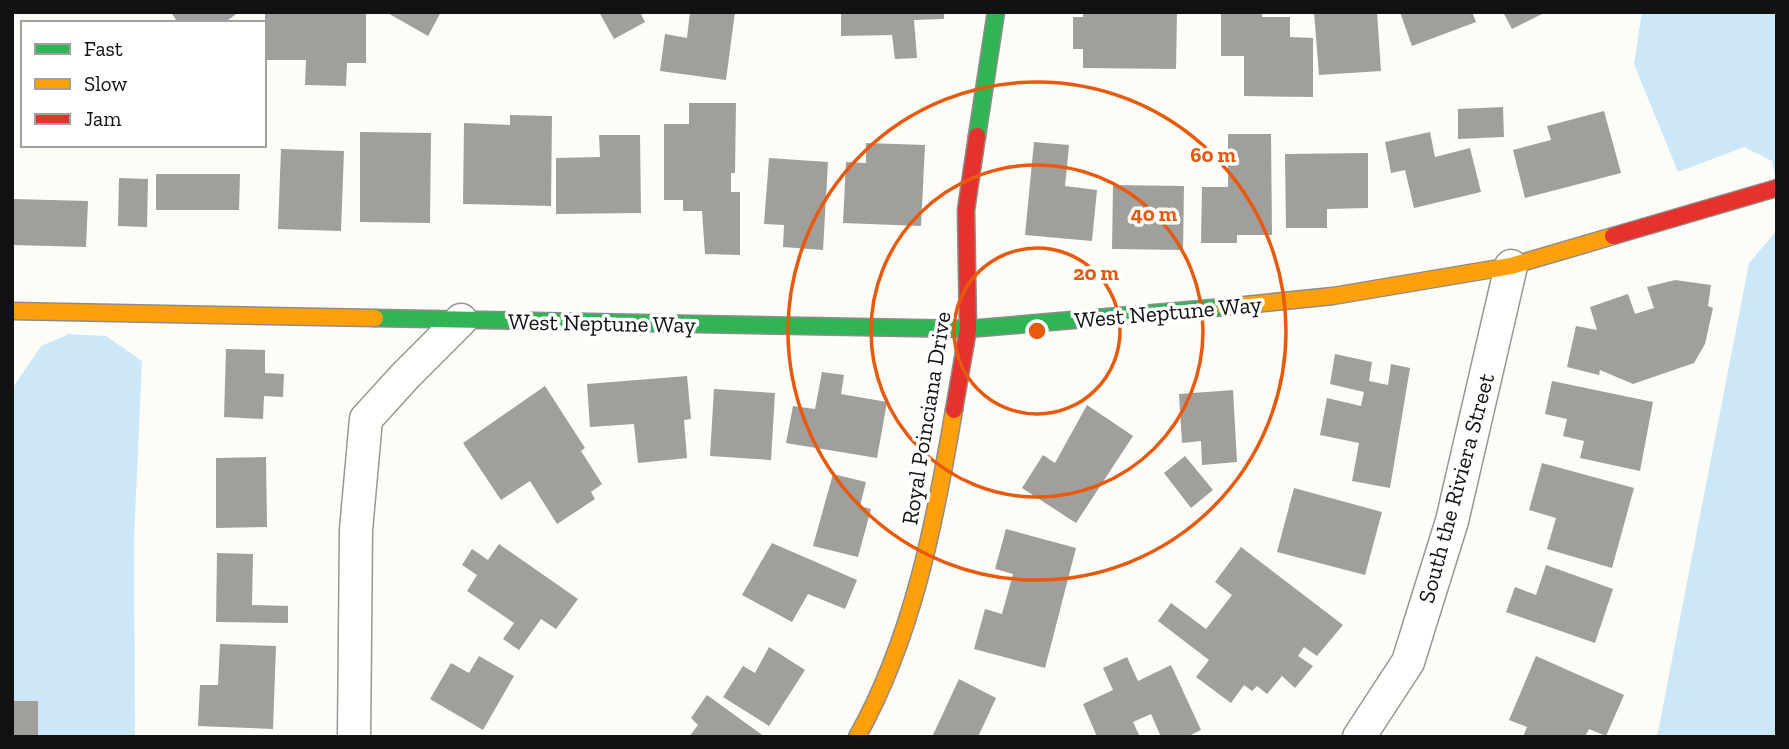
<svg xmlns="http://www.w3.org/2000/svg" width="1789" height="749" viewBox="0 0 1789 749" font-family="'Zilla Slab',serif">
	<rect width="100%" height="100%" fill="#fdfcf7"/>
	<g fill="#cce8f8">
		<polygon points="1642,12 1777,12 1777,184 1772,161 1744,147 1678,172 1634,64"/>
		<polygon points="1777,230 1777,737 1657,737 1749,263"/>
		<polygon points="69,334 106,336 142,361 134,540 135,737 12,737 12,389 41,346"/>
	</g>
	<g fill="#a19f9c">
		<polygon points="171,12 239,12 224,23 178,23"/>
		<polygon points="265,12 366,12 366,63 347,63 346,86 305,85 306,60 265,60"/>
		<polygon points="386,12 441,12 428,36"/>
		<polygon points="599,12 640,12 645,22 614,39"/>
		<polygon points="690,12 735,12 726,80 660,71 665,34 687,38"/>
		<polygon points="841,12 944,12 944,19 914,20 917,58 895,59 892,35 841,36"/>
		<polygon points="1083,12 1177,12 1176,69 1083,68 1083,49 1073,49 1073,17 1083,17"/>
		<polygon points="1221,12 1262,12 1262,17 1290,17 1290,37 1313,38 1313,97 1244,96 1244,56 1221,56"/>
		<polygon points="1314,12 1377,12 1381,71 1319,75"/>
		<polygon points="1400,12 1472,12 1476,22 1412,46"/>
		<polygon points="1503,12 1546,12 1512,29"/>
		<polygon points="689,103 736,103 735,173 731,173 731,192 740,192 740,255 705,254 702,211 683,211 683,200 664,200 664,124 689,124"/>
		<polygon points="1503,107 1504,137 1458,139 1458,109"/>
		<polygon points="1604,111 1621,173 1525,198 1513,150 1551,140 1547,126"/>
		<polygon points="510,115 552,116 551,206 463,204 464,123 510,125"/>
		<polygon points="360,132 431,133 430,223 360,222"/>
		<polygon points="1430,132 1435,157 1470,148 1481,192 1414,208 1405,170 1391,173 1385,142"/>
		<polygon points="1228,134 1271,134 1272,235 1237,235 1237,243 1201,243 1202,187 1228,187"/>
		<polygon points="599,135 640,135 641,213 556,214 556,158 600,157"/>
		<polygon points="1034,142 1069,145 1065,186 1097,190 1092,241 1025,235"/>
		<polygon points="866,143 925,145 921,226 843,223 846,162 866,163"/>
		<polygon points="281,149 344,151 341,231 278,229"/>
		<polygon points="1368,153 1368,208 1327,209 1327,228 1286,228 1285,154"/>
		<polygon points="769,158 828,162 823,250 783,247 784,225 764,224"/>
		<polygon points="156,174 240,174 239,210 156,210"/>
		<polygon points="119,178 148,179 147,227 118,226"/>
		<polygon points="1113,185 1184,186 1183,250 1112,249"/>
		<polygon points="13,199 88,201 86,247 12,245"/>
		<polygon points="1675,280 1711,285 1708,306 1713,308 1705,344 1694,363 1633,384 1600,370 1599,375 1567,367 1576,326 1597,330 1590,307 1628,294 1635,314 1654,308 1647,287"/>
		<polygon points="226,349 265,350 265,373 284,374 283,397 264,396 263,419 224,417"/>
		<polygon points="1335,354 1372,362 1369,381 1388,385 1391,364 1410,368 1390,488 1352,481 1359,443 1320,435 1327,398 1361,406 1364,392 1330,384"/>
		<polygon points="822,372 844,375 841,394 887,402 877,458 786,443 793,406 815,409"/>
		<polygon points="687,376 691,419 684,420 687,458 638,463 634,424 590,427 587,384"/>
		<polygon points="1552,381 1653,402 1640,471 1580,458 1584,441 1563,436 1567,419 1545,414"/>
		<polygon points="545,386 585,448 581,451 602,484 591,492 595,499 557,524 530,481 501,500 463,443"/>
		<polygon points="714,389 775,393 771,460 710,456"/>
		<polygon points="1233,390 1237,462 1202,465 1201,441 1182,443 1179,394"/>
		<polygon points="1087,405 1133,436 1076,523 1022,488 1043,455 1055,463"/>
		<polygon points="1185,456 1213,490 1191,508 1164,473"/>
		<polygon points="266,457 267,527 216,528 216,458"/>
		<polygon points="1542,463 1634,488 1612,568 1547,549 1556,518 1529,510"/>
		<polygon points="833,474 866,482 860,506 871,509 858,557 813,546"/>
		<polygon points="1294,488 1382,512 1365,575 1277,552"/>
		<polygon points="1006,529 1076,548 1045,668 974,649 985,609 1002,614 1013,574 995,569"/>
		<polygon points="772,543 857,580 845,609 808,594 792,622 742,595"/>
		<polygon points="499,544 578,599 556,629 541,619 519,650 503,639 514,623 467,591 477,575 462,565 472,549 488,560"/>
		<polygon points="1241,547 1343,625 1317,656 1304,647 1298,656 1313,666 1295,688 1282,676 1267,694 1257,686 1252,691 1244,685 1231,703 1196,677 1209,660 1158,621 1171,603 1206,629 1232,595 1215,582"/>
		<polygon points="217,553 253,554 252,605 288,606 288,623 216,622"/>
		<polygon points="1546,565 1613,589 1595,643 1506,612 1515,587 1536,595"/>
		<polygon points="220,644 276,646 273,729 198,726 200,685 218,685"/>
		<polygon points="769,647 805,670 769,726 723,697 743,666 755,673"/>
		<polygon points="479,656 514,676 483,730 430,699 451,663 469,673"/>
		<polygon points="1536,656 1624,695 1606,736 1589,729 1585,737 1523,737 1527,727 1509,720"/>
		<polygon points="1127,657 1138,681 1171,665 1201,730 1187,737 1161,737 1151,714 1133,722 1140,737 1097,737 1083,704 1113,690 1103,668"/>
		<polygon points="959,679 996,698 978,737 932,737"/>
		<polygon points="707,695 765,737 689,737 698,725 691,718"/>
		<rect x="13" y="701" width="25" height="36"/>
	</g>
	<g fill="none" stroke-linecap="round" stroke-linejoin="round">
		<defs>
			<g id="street">
				<polyline points="354,737 356,530 366,419 406,375 461,320"/>
				<polyline points="1359,737 1408,662 1452,521 1511,266"/>
			</g>
			<g id="fast">
				<polyline points="977,136 996,12"/>
				<polyline points="375,318 968,329 1225,307"/>
			</g>
			<g id="slow">
				<polyline points="1225,307 1333,296 1511,266 1613,236"/>
				<polyline points="12,311 375,318"/>
				<path d="M857 737C913 637 935 522 954 410"/>
			</g>
			<g id="jam">
				<polyline points="1613,236 1777,188"/>
				<polyline points="954,410 968,329 966,210 977,136"/>
			</g>
		</defs>
		<use href="#street" stroke="#979795" stroke-width="35"/>
		<use href="#fast" stroke="#8e8d8b" stroke-width="19"/>
		<use href="#slow" stroke="#8e8d8b" stroke-width="19"/>
		<use href="#jam" stroke="#8e8d8b" stroke-width="19"/>
		<use href="#street" stroke="#fffffe" stroke-width="32"/>
		<use href="#fast" stroke="#30b455" stroke-width="16"/>
		<use href="#slow" stroke="#ff9f0a" stroke-width="16"/>
		<use href="#jam" stroke="#e5322d" stroke-width="16"/>
	</g>
	<g fill="none" stroke="#e8590c" stroke-width="3.5">
		<circle cx="1037" cy="331" r="83"/>
		<circle cx="1037" cy="331" r="166"/>
		<circle cx="1037" cy="331" r="249"/>
	</g>
	<g text-anchor="middle" dominant-baseline="central" stroke-width="7" stroke-linejoin="round" paint-order="stroke">
		<g font-size="23" fill="#111" stroke="#fff">
			<text transform="translate(1168 312) rotate(-5)">West Neptune Way</text>
			<text transform="translate(602 323) rotate(1)">West Neptune Way</text>
			<text transform="translate(926 418) rotate(-81)">Royal Poinciana Drive</text>
			<text transform="translate(1456 488) rotate(-75)">South the Riviera Street</text>
		</g>
	</g>
	<circle cx="1037" cy="331" r="10" fill="#e8590c" stroke="#fff" stroke-width="3.5"/>
	<g font-size="21" text-anchor="middle" font-weight="bold" fill="#e8590c" stroke="#fff" stroke-width="7" stroke-linejoin="round" paint-order="stroke">
		<text x="1213" y="162">60 m</text>
		<text x="1154" y="221">40 m</text>
		<text x="1096" y="280">20 m</text>
	</g>
	<rect width="1789" height="749" fill="none" stroke="#111111" stroke-width="28"/>
	<rect x="21" y="21" width="245" height="126" fill="#ffffff" stroke="#a0a0a0" stroke-width="2"/>
	<rect x="35" y="44" width="35" height="10" fill="#30b455" stroke="#a0a0a0" stroke-width="2"/>
	<text x="84" y="56" font-size="21" fill="#111111">Fast</text>
	<rect x="35" y="79" width="35" height="10" fill="#ff9f0a" stroke="#a0a0a0" stroke-width="2"/>
	<text x="84" y="91" font-size="21" fill="#111111">Slow</text>
	<rect x="35" y="114" width="35" height="10" fill="#e5322d" stroke="#a0a0a0" stroke-width="2"/>
	<text x="84" y="126" font-size="21" fill="#111111">Jam</text>
</svg>
